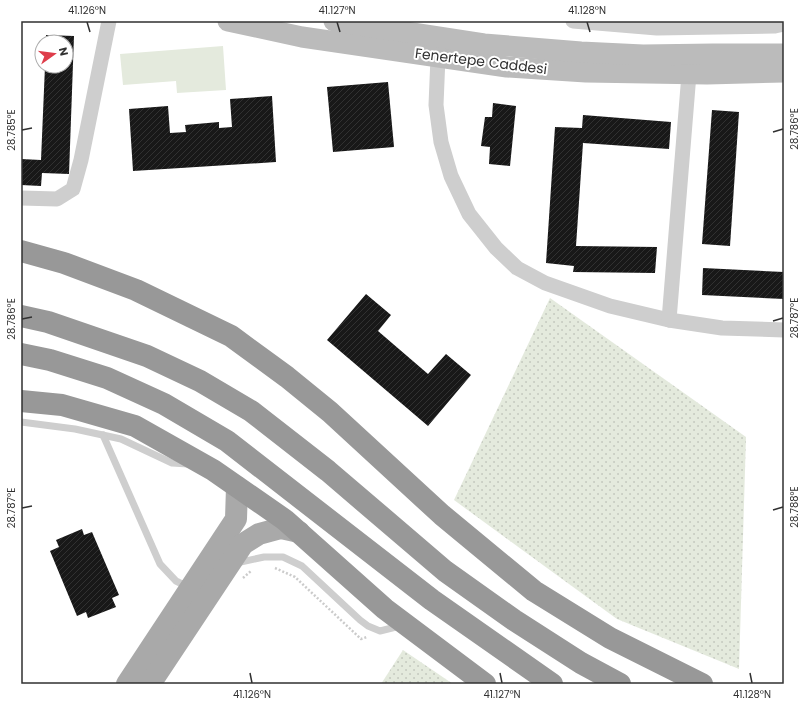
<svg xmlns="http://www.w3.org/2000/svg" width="805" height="705" viewBox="0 0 805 705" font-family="Poppins,sans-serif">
	<defs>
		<pattern id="grass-dots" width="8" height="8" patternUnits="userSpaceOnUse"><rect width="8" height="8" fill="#e4eadd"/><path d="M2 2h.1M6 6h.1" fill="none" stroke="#c4c9be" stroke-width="1.8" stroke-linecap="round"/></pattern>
		<pattern id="building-hatch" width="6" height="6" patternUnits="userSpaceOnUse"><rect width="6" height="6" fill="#181818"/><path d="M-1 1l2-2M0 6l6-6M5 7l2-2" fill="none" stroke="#313131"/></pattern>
	</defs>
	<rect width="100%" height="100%" fill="#fff"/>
	<g fill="url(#grass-dots)">
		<polygon points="550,298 746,437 739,669 617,619 454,500"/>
		<polygon points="403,650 453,684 381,684"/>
	</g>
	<polygon fill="#e4eadd" points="223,46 226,90 177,93 176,81 123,85 120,54"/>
	<g fill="url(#building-hatch)">
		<polygon points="46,35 74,36 69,174 42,173 41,186 21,185 21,159 41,160 45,66 66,66 66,42 46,42"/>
		<polygon points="388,82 394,147 333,152 327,87"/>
		<polygon points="272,96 276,162 133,171 129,109 168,106 170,133 186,132 185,125 219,122 219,128 232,127 230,99"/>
		<polygon points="493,103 516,106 510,166 489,164 490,147 481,146 485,117 492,117"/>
		<polygon points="712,110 739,112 730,246 702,244"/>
		<polygon points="583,115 671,122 669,149 583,143 576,246 657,247 655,273 573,272 574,266 546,263 555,127 582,128"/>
		<polygon points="703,268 784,272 784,299 702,295"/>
		<polygon points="366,294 391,315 378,331 428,374 446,354 471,375 428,426 327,340"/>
		<polygon points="82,529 84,535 92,532 119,595 112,598 116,607 88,618 86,612 77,616 50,551 59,547 56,540"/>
	</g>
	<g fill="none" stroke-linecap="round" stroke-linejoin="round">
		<g stroke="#cbcbcb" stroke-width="2.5" stroke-dasharray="2 2" stroke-linecap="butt">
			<polyline points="275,568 295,577 361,639 367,637"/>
			<polyline points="243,578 251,571"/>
		</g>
		<g stroke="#cecece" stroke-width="7">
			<polyline points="21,422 75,429 121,439 172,463 188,464"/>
			<polyline points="103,435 160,564 176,581 188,587"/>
			<polyline points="236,563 264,557 283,557 302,566 360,620 368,626 380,631 400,626"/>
		</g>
		<g stroke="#cecece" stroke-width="15">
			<polyline points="573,21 657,28 775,26 784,24"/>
			<polyline points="438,57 436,105 441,142 451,176 469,214 496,248 517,268 545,283 610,306 669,320 722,328 784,330"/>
			<polyline points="21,198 57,199 73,189 81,160 109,21"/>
			<polyline points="669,320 689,74"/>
		</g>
		<g stroke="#bbb" stroke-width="21">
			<polyline points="228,21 302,37 507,67 586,72 707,74 784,72"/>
			<polyline points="334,21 484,44 581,52 643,55 713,54 784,54"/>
		</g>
		<g stroke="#a9a9a9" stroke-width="22">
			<polyline points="127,684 236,519 237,487"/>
			<polyline points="150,684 243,544 259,534 281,528 299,532"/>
		</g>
		<g stroke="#989898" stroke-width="22">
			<polyline points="21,251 64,263 136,290 231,336 287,377 330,412 442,515 534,591 610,638 702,684"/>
			<polyline points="21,316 48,322 147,356 200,381 251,411 328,471 445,571 514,620 581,663 620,684"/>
			<polyline points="21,354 50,360 107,378 164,404 227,441 432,600 552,684"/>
			<polyline points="21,401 62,405 135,426 213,470 285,520 385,609 485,684"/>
		</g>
	</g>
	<path fill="none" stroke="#313131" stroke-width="1.5" d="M87 22 90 32M337 22 340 32M587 22 590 32M22 130 32 128M773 132 783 129M22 319 32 317M773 321 783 318M22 508 32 506M773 510 783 507M250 673 252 683M500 673 502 683M750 673 752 683"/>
	<g text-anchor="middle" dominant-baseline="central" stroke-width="4" stroke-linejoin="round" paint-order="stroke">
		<g font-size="14" fill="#313131" stroke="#fff">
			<text transform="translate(481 61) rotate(7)">Fenertepe Caddesi</text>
		</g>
	</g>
	<rect width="805" height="705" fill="none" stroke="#ffffff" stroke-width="44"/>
	<g transform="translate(54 54) rotate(76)"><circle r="19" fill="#ffffff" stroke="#adadad"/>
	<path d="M0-3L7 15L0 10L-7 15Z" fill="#de3d4a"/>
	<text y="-6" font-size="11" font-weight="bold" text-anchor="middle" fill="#313131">N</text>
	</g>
	<rect x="22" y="22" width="761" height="661" fill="none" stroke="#313131" stroke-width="1.5"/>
	<g font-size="10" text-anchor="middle" fill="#313131">
		<text x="87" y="14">41.126°N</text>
		<text x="337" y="14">41.127°N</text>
		<text x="587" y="14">41.128°N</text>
		<text transform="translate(794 129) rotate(-90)" y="4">28.786°E</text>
		<text transform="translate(11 130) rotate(-90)" y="4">28.785°E</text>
		<text transform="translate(794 318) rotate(-90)" y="4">28.787°E</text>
		<text transform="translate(11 319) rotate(-90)" y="4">28.786°E</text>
		<text transform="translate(794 507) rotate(-90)" y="4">28.788°E</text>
		<text transform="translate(11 508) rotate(-90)" y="4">28.787°E</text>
		<text x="252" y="698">41.126°N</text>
		<text x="502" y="698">41.127°N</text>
		<text x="752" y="698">41.128°N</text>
	</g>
</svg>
